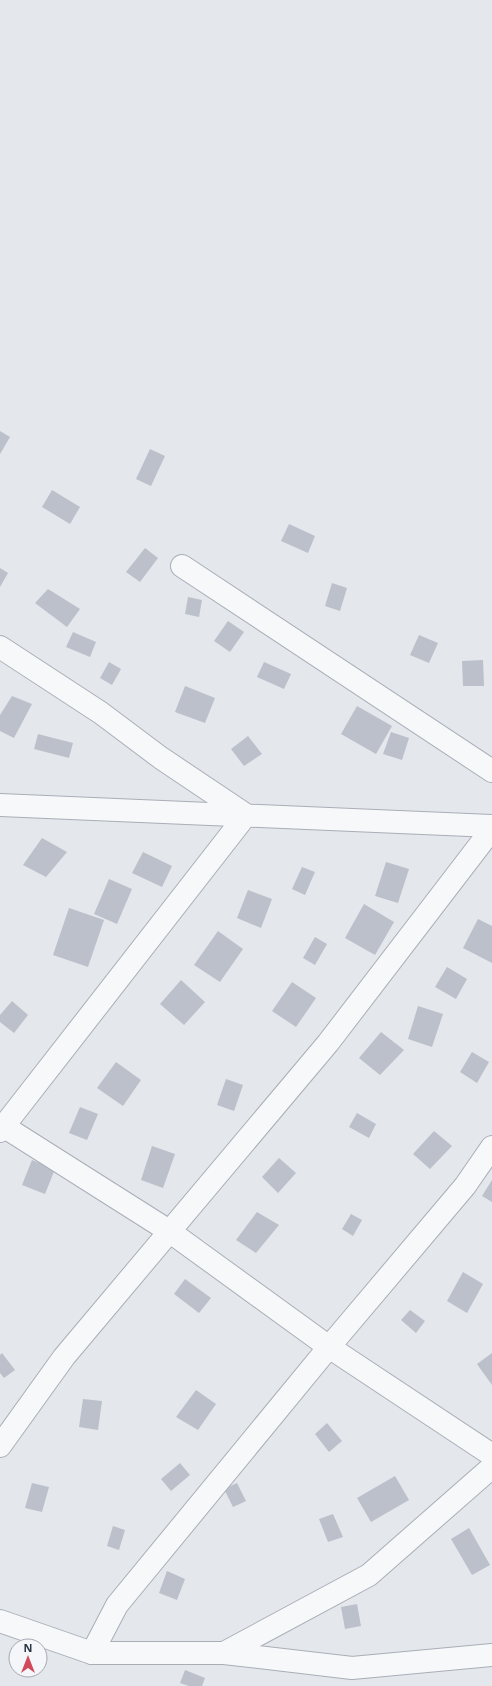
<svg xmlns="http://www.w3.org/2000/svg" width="492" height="1686" viewBox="0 0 492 1686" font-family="'Open Sans',sans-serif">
	<rect width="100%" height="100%" fill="#e4e7ec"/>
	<g fill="#bbc0ca">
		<polygon points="0,431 10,437 0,454"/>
		<polygon points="150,449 165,456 151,486 136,479"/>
		<polygon points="52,490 80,507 70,524 42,507"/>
		<polygon points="289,524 315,536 308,553 281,541"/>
		<polygon points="145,548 158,558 140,582 126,572"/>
		<polygon points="0,568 8,573 0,587"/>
		<polygon points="332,583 347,588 340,611 325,606"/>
		<polygon points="48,589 80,609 67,627 35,603"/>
		<polygon points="188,597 202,600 199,617 185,614"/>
		<polygon points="228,621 244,632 230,652 214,641"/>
		<polygon points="73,632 96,642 90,657 66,647"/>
		<polygon points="419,635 438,643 429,663 410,655"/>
		<polygon points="483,660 484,686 463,686 462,661"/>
		<polygon points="109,662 121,669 112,685 100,678"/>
		<polygon points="264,662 291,674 284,689 257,677"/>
		<polygon points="185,686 215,698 205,723 175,712"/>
		<polygon points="12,696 32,704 14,738 0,731 0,715"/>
		<polygon points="357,706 392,726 376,754 341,734"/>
		<polygon points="391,732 409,738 402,760 383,754"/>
		<polygon points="38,734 73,743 69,758 34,749"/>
		<polygon points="248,736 262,754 244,766 231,749"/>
		<polygon points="42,838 67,852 46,877 23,865"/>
		<polygon points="143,852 172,866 162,887 132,873"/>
		<polygon points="386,862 409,869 398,903 375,896"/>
		<polygon points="302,867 315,872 305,895 292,889"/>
		<polygon points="109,879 132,889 117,924 94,914"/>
		<polygon points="248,890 272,899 261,928 237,918"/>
		<polygon points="364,904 394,922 375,955 345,938"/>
		<polygon points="69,908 104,920 88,967 53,955"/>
		<polygon points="478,919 492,926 492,963 463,948"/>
		<polygon points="218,931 243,949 220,982 194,965"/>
		<polygon points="315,937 327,944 315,965 303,958"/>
		<polygon points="447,967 467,979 456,999 435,987"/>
		<polygon points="181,980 205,1002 184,1025 160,1004"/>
		<polygon points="292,982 316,998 296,1027 272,1011"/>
		<polygon points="12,1001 28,1015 14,1033 0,1022 0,1015"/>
		<polygon points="418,1006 443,1014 432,1047 408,1039"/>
		<polygon points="381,1032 404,1050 380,1075 359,1058"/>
		<polygon points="472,1052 489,1062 477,1083 460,1072"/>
		<polygon points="116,1062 141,1080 123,1106 97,1088"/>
		<polygon points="226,1079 243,1085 234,1111 217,1105"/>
		<polygon points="80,1107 98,1114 87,1140 69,1133"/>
		<polygon points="357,1113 376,1124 369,1138 349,1127"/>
		<polygon points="434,1131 452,1146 430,1169 413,1154"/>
		<polygon points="152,1146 175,1154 163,1188 141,1180"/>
		<polygon points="279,1158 296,1173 278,1193 262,1177"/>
		<polygon points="32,1160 55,1169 45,1194 22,1185"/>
		<polygon points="492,1180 492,1202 482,1196"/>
		<polygon points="257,1212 279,1225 256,1253 236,1240"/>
		<polygon points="351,1214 362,1220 353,1236 342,1229"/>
		<polygon points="463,1272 483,1284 467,1313 447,1301"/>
		<polygon points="185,1279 211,1298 199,1313 174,1294"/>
		<polygon points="410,1310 425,1321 416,1333 401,1320"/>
		<polygon points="2,1353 15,1370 4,1378 0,1373 0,1355"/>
		<polygon points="492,1353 492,1385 477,1364"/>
		<polygon points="196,1390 216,1404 198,1430 176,1417"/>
		<polygon points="83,1399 102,1401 98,1430 79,1427"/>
		<polygon points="327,1423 342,1441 329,1452 315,1434"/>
		<polygon points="180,1463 190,1475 171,1491 161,1479"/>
		<polygon points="395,1476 409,1500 371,1522 357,1498"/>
		<polygon points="32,1483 49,1487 42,1512 25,1508"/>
		<polygon points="237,1483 246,1501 233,1507 224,1489"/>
		<polygon points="333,1514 343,1537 328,1542 319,1519"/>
		<polygon points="113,1526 125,1530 119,1550 107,1546"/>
		<polygon points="469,1528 490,1565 472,1575 451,1539"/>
		<polygon points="167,1571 185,1579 177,1600 159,1593"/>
		<polygon points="357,1604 361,1626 345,1629 341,1607"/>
		<polygon points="185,1670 205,1678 202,1686 189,1686 180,1683"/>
	</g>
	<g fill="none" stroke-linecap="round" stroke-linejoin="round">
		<defs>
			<g id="minor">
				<polyline points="182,566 492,771"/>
				<polyline points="0,647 101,713 161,758 246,815 0,1131"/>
				<polyline points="0,805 492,826"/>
				<polyline points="0,1124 169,1231 329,1347 492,1455"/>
				<polyline points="0,1446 64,1357 328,1043 492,829"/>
				<polyline points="0,1621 92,1653 224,1653 352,1668 492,1655"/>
				<polyline points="92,1653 117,1605 329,1347 465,1186 492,1147"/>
				<polyline points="224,1653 369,1575 492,1467"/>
			</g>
		</defs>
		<use href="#minor" stroke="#a9aeb7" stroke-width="24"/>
		<use href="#minor" stroke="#f7f8fa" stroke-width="22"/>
	</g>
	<g transform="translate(28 1658)"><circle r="19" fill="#f4f6f9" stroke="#a4a8b1"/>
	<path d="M0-3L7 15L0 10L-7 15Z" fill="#d1495b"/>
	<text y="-6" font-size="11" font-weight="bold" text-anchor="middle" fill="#2b3445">N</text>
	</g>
</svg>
